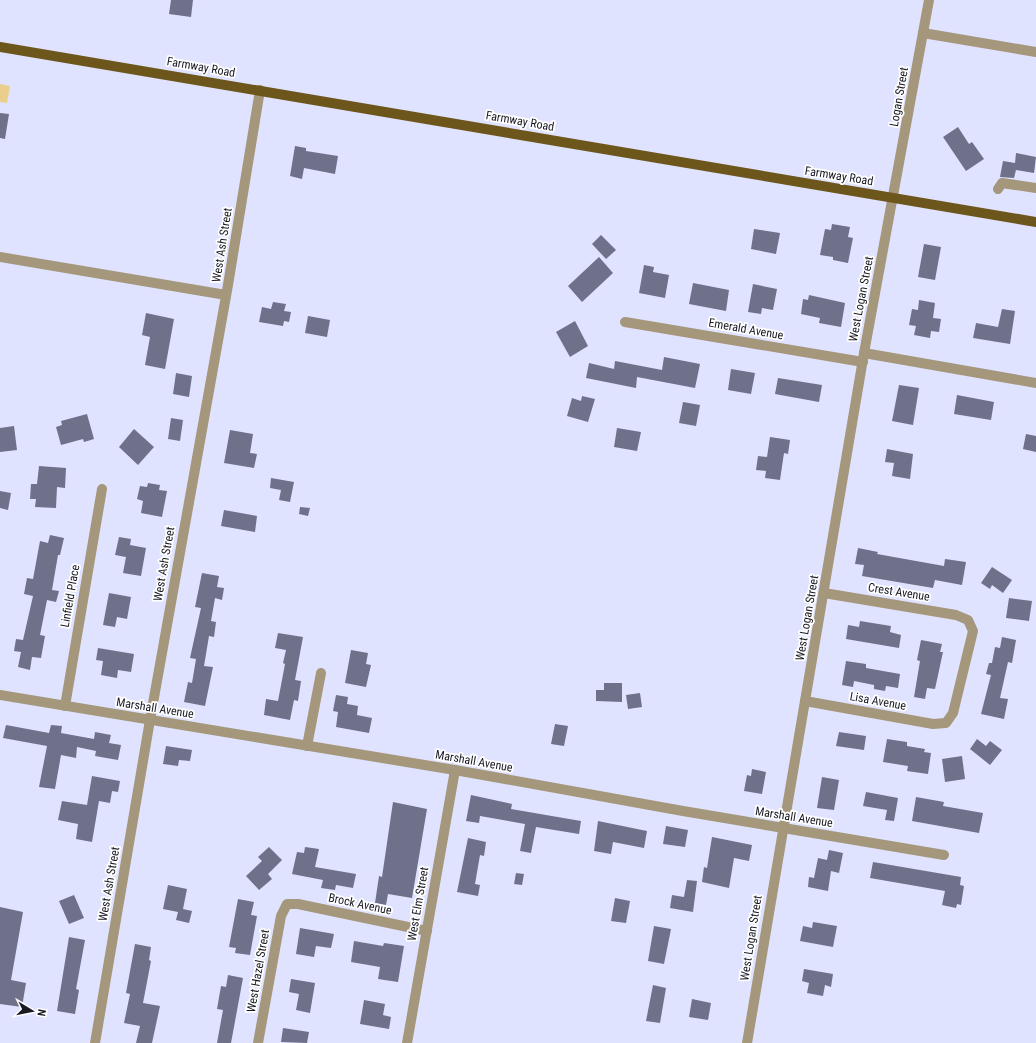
<svg xmlns="http://www.w3.org/2000/svg" width="1036" height="1043" viewBox="0 0 1036 1043" font-family="'Roboto Condensed',sans-serif">
	<rect width="100%" height="100%" fill="#e0e3ff"/>
	<polygon fill="#eace8b" points="0,84 10,86 7,103 0,102"/>
	<g fill="#6f718a">
		<polygon points="171,0 193,0 191,17 169,14"/>
		<polygon points="0,113 9,114 5,139 0,138"/>
		<polygon points="958,127 969,144 972,142 984,159 966,171 943,137"/>
		<polygon points="295,146 306,148 306,151 338,156 335,174 304,168 302,179 290,176"/>
		<polygon points="1016,153 1036,157 1034,173 1016,170 1014,178 1000,177 1003,161 1015,163"/>
		<polygon points="832,224 850,227 848,237 853,238 848,263 833,260 833,257 820,255 825,229 831,230"/>
		<polygon points="754,229 780,233 776,254 751,249"/>
		<polygon points="601,235 616,250 606,259 592,244"/>
		<polygon points="924,244 941,247 935,280 918,277"/>
		<polygon points="599,257 613,273 582,302 568,286"/>
		<polygon points="644,265 654,267 653,272 669,275 665,298 639,293"/>
		<polygon points="693,283 729,290 726,311 689,304"/>
		<polygon points="753,284 777,289 773,310 762,308 761,314 748,312"/>
		<polygon points="809,295 845,303 841,327 819,323 820,318 801,314 803,299 808,300"/>
		<polygon points="919,300 935,303 933,318 941,319 939,332 931,331 930,338 914,335 916,326 909,325 912,309 918,310"/>
		<polygon points="273,302 286,304 284,311 291,312 289,322 284,321 283,326 259,322 262,307 271,309"/>
		<polygon points="1002,309 1015,311 1010,344 973,338 976,323 998,327"/>
		<polygon points="146,313 174,319 165,369 145,365 150,337 142,335"/>
		<polygon points="308,316 330,320 327,337 305,333"/>
		<polygon points="575,321 588,346 570,357 556,332"/>
		<polygon points="664,357 700,364 695,388 637,377 636,388 586,378 589,363 614,369 615,361 662,370"/>
		<polygon points="731,369 755,373 751,394 728,390"/>
		<polygon points="176,373 192,376 189,397 173,394"/>
		<polygon points="778,378 822,385 819,402 775,394"/>
		<polygon points="899,385 919,388 913,425 892,421"/>
		<polygon points="957,395 994,402 991,420 954,414"/>
		<polygon points="582,396 595,399 588,422 567,416 572,398 581,401"/>
		<polygon points="683,402 700,405 696,426 679,423"/>
		<polygon points="87,414 94,439 84,442 83,439 61,445 56,427 62,425 61,421"/>
		<polygon points="171,418 183,420 180,441 168,439"/>
		<polygon points="14,426 17,450 0,452 0,428"/>
		<polygon points="617,428 641,432 637,451 614,447"/>
		<polygon points="134,429 154,447 138,465 119,447"/>
		<polygon points="230,430 253,434 250,453 257,454 254,468 224,463"/>
		<polygon points="1026,434 1036,436 1036,452 1023,449"/>
		<polygon points="770,437 790,440 788,454 784,453 780,480 765,478 766,471 756,470 758,456 767,457"/>
		<polygon points="887,449 913,454 910,479 892,476 894,463 885,462"/>
		<polygon points="39,466 66,468 65,488 57,487 56,508 35,507 36,499 30,499 31,484 37,484"/>
		<polygon points="271,478 294,482 290,502 279,500 281,490 270,488"/>
		<polygon points="148,483 160,485 159,490 167,491 162,517 141,513 143,501 137,499 140,486 147,487"/>
		<polygon points="0,491 11,493 8,510 0,508"/>
		<polygon points="300,507 310,508 308,516 299,514"/>
		<polygon points="224,510 257,516 255,532 221,526"/>
		<polygon points="50,535 64,538 60,555 58,555 52,590 59,591 56,602 47,600 40,635 45,636 41,658 32,657 30,670 18,667 21,652 14,651 16,639 23,640 33,596 24,594 27,578 33,579 40,541 48,543"/>
		<polygon points="119,537 131,539 130,545 146,548 141,576 123,573 126,557 115,555"/>
		<polygon points="858,548 878,552 877,554 944,566 945,559 966,562 962,585 935,580 933,588 862,576 864,565 855,564"/>
		<polygon points="992,567 1012,580 1003,593 992,585 990,589 981,583"/>
		<polygon points="202,573 219,576 217,587 224,588 222,600 215,598 211,621 216,622 214,637 209,636 204,666 213,667 205,706 184,702 188,682 192,683 196,659 190,658 201,608 195,607"/>
		<polygon points="109,593 131,597 127,619 117,617 115,627 103,625"/>
		<polygon points="1009,598 1032,601 1029,621 1006,618"/>
		<polygon points="860,621 891,626 890,632 901,635 899,648 846,639 848,625 859,627"/>
		<polygon points="278,633 303,637 295,680 301,681 298,701 294,700 290,720 264,715 266,699 278,701 285,664 283,663 286,650 275,648"/>
		<polygon points="1002,637 1016,640 1012,663 1008,662 1000,698 1008,699 1004,719 981,714 991,675 986,674 989,663 992,663 995,647 1000,648"/>
		<polygon points="921,640 942,644 940,652 943,652 935,689 927,688 925,699 914,697 920,661 917,660"/>
		<polygon points="98,648 134,654 131,672 118,670 117,678 101,675 103,661 96,660"/>
		<polygon points="351,650 368,653 366,664 371,665 366,687 345,683"/>
		<polygon points="846,661 866,664 866,668 900,674 898,688 886,686 885,691 874,689 874,685 854,681 853,687 842,685"/>
		<polygon points="604,683 622,683 622,702 596,701 596,690 604,690"/>
		<polygon points="640,693 642,707 628,709 626,695"/>
		<polygon points="336,695 348,697 347,704 358,706 357,715 372,718 369,733 336,727 338,712 333,711"/>
		<polygon points="555,724 568,726 564,746 551,744"/>
		<polygon points="6,725 49,733 51,725 62,726 61,733 94,739 95,732 111,735 109,743 121,745 118,760 95,756 96,751 77,747 76,758 61,755 55,789 39,787 47,746 3,738"/>
		<polygon points="839,732 866,736 864,750 836,746"/>
		<polygon points="887,739 907,742 907,746 925,749 924,752 931,753 928,774 907,771 908,766 883,762"/>
		<polygon points="977,739 986,746 990,741 1002,750 990,765 970,749"/>
		<polygon points="166,746 192,750 190,761 179,760 178,766 163,764"/>
		<polygon points="962,756 965,779 945,782 942,759"/>
		<polygon points="752,769 766,772 762,794 744,791 747,775 751,776"/>
		<polygon points="92,776 120,781 118,792 112,791 110,803 99,801 92,842 76,839 78,824 58,820 62,801 87,805"/>
		<polygon points="822,777 839,780 834,810 817,808"/>
		<polygon points="866,792 898,798 894,821 885,820 887,810 863,806"/>
		<polygon points="471,795 512,804 511,809 581,821 579,834 536,827 531,853 520,851 525,824 480,816 479,823 466,821"/>
		<polygon points="916,797 944,802 943,806 983,813 979,833 912,821"/>
		<polygon points="393,802 427,809 412,898 388,894 386,905 375,903 379,876 382,877"/>
		<polygon points="598,821 647,831 644,848 613,842 611,854 594,851"/>
		<polygon points="666,826 688,830 685,847 663,844"/>
		<polygon points="712,837 752,845 749,861 734,858 729,888 702,882 704,867 707,868"/>
		<polygon points="468,838 486,842 484,856 480,855 475,884 480,885 478,896 457,892"/>
		<polygon points="269,847 282,860 268,874 272,879 259,890 246,876 262,861 258,857"/>
		<polygon points="305,847 319,849 315,867 356,874 353,888 336,885 335,890 321,888 323,880 292,874 297,852 304,853"/>
		<polygon points="829,850 843,853 839,873 831,871 828,891 808,887 809,877 814,878 818,858 827,860"/>
		<polygon points="873,862 961,877 960,885 964,886 961,905 957,904 956,908 942,905 945,891 870,878"/>
		<polygon points="516,873 524,874 522,885 514,884"/>
		<polygon points="687,880 697,881 693,912 670,908 672,895 684,897"/>
		<polygon points="168,885 187,889 183,909 192,911 189,923 176,920 178,912 163,909"/>
		<polygon points="74,895 84,918 69,924 59,901"/>
		<polygon points="615,898 630,901 626,923 611,921"/>
		<polygon points="238,899 254,902 251,915 257,916 250,955 235,953 236,948 229,947"/>
		<polygon points="0,907 23,912 11,980 26,983 22,1007 0,1004"/>
		<polygon points="813,922 837,926 833,947 800,941 803,926 812,928"/>
		<polygon points="654,926 671,929 664,964 648,961"/>
		<polygon points="300,928 334,934 331,948 316,946 314,957 296,954"/>
		<polygon points="69,937 85,940 76,989 79,990 75,1014 57,1011"/>
		<polygon points="354,941 383,946 384,943 404,946 398,982 378,979 380,967 351,962"/>
		<polygon points="135,944 151,947 149,960 151,961 143,1003 160,1006 152,1043 136,1043 140,1026 124,1023 130,994 126,993"/>
		<polygon points="804,969 833,974 831,987 825,985 823,996 807,993 809,983 802,981"/>
		<polygon points="228,975 243,978 231,1043 217,1043 223,1010 217,1009 221,986 226,987"/>
		<polygon points="291,979 315,983 310,1013 296,1010 299,994 289,992"/>
		<polygon points="653,985 666,988 660,1023 646,1021"/>
		<polygon points="692,999 711,1003 708,1020 689,1017"/>
		<polygon points="364,1000 385,1004 383,1015 391,1017 389,1029 360,1024"/>
		<polygon points="283,1028 309,1032 307,1043 281,1042"/>
	</g>
	<g fill="none" stroke-linecap="round" stroke-linejoin="round">
		<g stroke="#a4977b" stroke-width="10">
			<polyline points="923,33 1036,52"/>
			<polyline points="998,189 1002,183 1036,188"/>
			<polyline points="0,257 226,295"/>
			<polyline points="625,322 863,362"/>
			<polyline points="864,353 1036,383"/>
			<polyline points="0,695 455,770 683,811 944,855"/>
			<polyline points="805,701 933,724 946,723 953,713 973,631 968,620 956,615 824,593"/>
			<polyline points="65,706 102,489"/>
			<polyline points="307,746 321,673"/>
			<polyline points="95,1043 150,720 228,285 260,90"/>
			<polyline points="258,1043 281,916 287,904 298,904 427,931"/>
			<polyline points="407,1043 455,770"/>
			<polyline points="747,1043 864,353 929,0"/>
		</g>
		<polyline stroke="#6d561b" stroke-width="10" points="0,47 1036,222"/>
	</g>
	<g text-anchor="middle" dominant-baseline="central" stroke-width="3.5" stroke-linejoin="round" paint-order="stroke">
		<g font-size="12" fill="#181923" stroke="#fff">
			<text transform="translate(201 67) rotate(10)">Farmway Road</text>
			<text transform="translate(899 97) rotate(-80)">Logan Street</text>
			<text transform="translate(520 121) rotate(10)">Farmway Road</text>
			<text transform="translate(839 176) rotate(9)">Farmway Road</text>
			<text transform="translate(222 245) rotate(-81)">West Ash Street</text>
			<text transform="translate(861 299) rotate(-79)">West Logan Street</text>
			<text transform="translate(746 329) rotate(10)">Emerald Avenue</text>
			<text transform="translate(164 564) rotate(-80)">West Ash Street</text>
			<text transform="translate(899 592) rotate(9)">Crest Avenue</text>
			<text transform="translate(70 596) rotate(-80)">Linfield Place</text>
			<text transform="translate(807 618) rotate(-80)">West Logan Street</text>
			<text transform="translate(878 701) rotate(10)">Lisa Avenue</text>
			<text transform="translate(155 708) rotate(9)">Marshall Avenue</text>
			<text transform="translate(474 761) rotate(10)">Marshall Avenue</text>
			<text transform="translate(794 817) rotate(9)">Marshall Avenue</text>
			<text transform="translate(109 884) rotate(-80)">West Ash Street</text>
			<text transform="translate(360 904) rotate(12)">Brock Avenue</text>
			<text transform="translate(418 904) rotate(-80)">West Elm Street</text>
			<text transform="translate(751 938) rotate(-81)">West Logan Street</text>
			<text transform="translate(258 971) rotate(-80)">West Hazel Street</text>
		</g>
	</g>
	<g transform="translate(32 1011) rotate(100)" stroke="#ffffff" stroke-width="3" paint-order="stroke">
	<path d="M0-3L7 15L0 10L-7 15Z" fill="#181923"/>
	<text y="-6" font-size="11" font-weight="bold" text-anchor="middle" fill="#181923">N</text>
	</g>
</svg>
